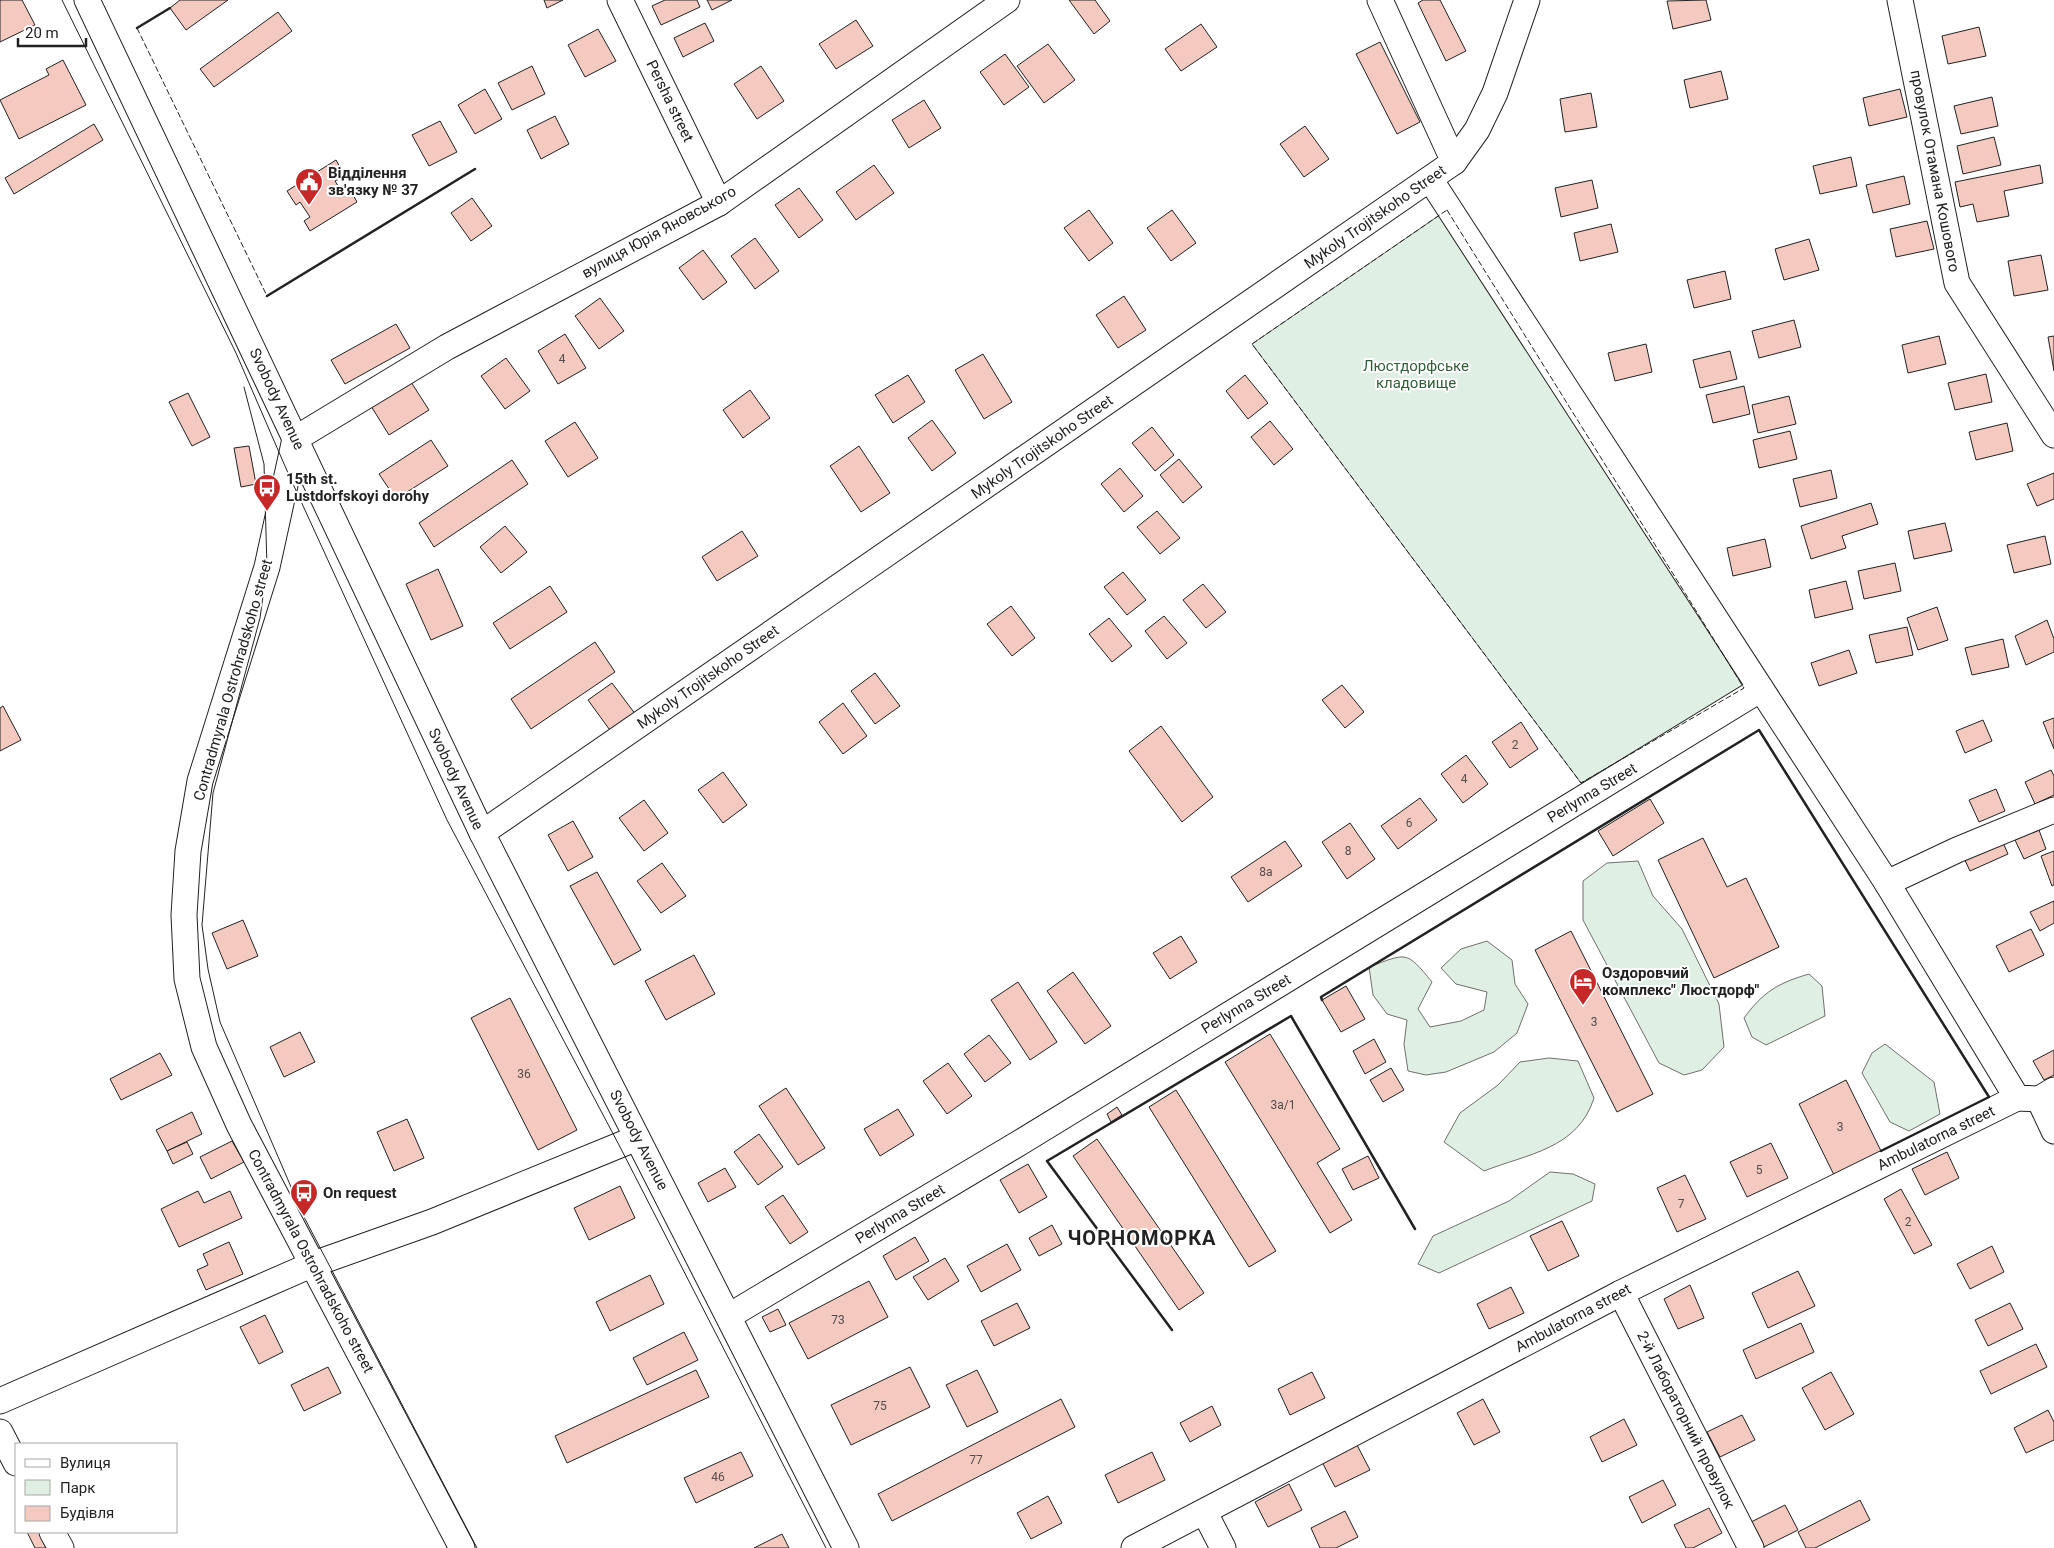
<svg xmlns="http://www.w3.org/2000/svg" width="2054" height="1548" viewBox="0 0 2054 1548" font-family="Roboto,sans-serif">
	<rect width="100%" height="100%" fill="#fff"/>
	<g fill="#e0efe3" stroke="#6f6f6f">
		<polygon points="1447,210 1744,688 1581,783 1252,344"/>
		<polygon points="1638,861 1653,896 1682,929 1719,1004 1724,1047 1702,1070 1684,1075 1659,1063 1583,920 1583,881 1607,863"/>
		<path d="M1487 941 1512 960 1515 984 1528 1004 1517 1033 1494 1052 1446 1072 1426 1075 1408 1071 1404 1044 1407 1020 1387 1014 1373 995 1369 967C1407 953 1406 950 1432 982L1418 1009 1430 1027 1461 1021 1484 1010 1487 992 1456 984 1441 968 1461 949Z"/>
		<path d="M1809 974 1822 986 1825 1016 1766 1045 1752 1037 1744 1018C1763 992 1778 983 1809 974Z"/>
		<polygon points="1885,1044 1934,1082 1940,1114 1909,1131 1890,1122 1862,1073 1872,1053"/>
		<path d="M1549 1058 1578 1061 1594 1098C1578 1149 1527 1154 1484 1171L1444 1142 1460 1113 1498 1085 1520 1062Z"/>
		<polygon points="1550,1172 1573,1174 1595,1184 1592,1201 1439,1273 1418,1264 1433,1236 1509,1201"/>
	</g>
	<g fill="#f3c9c0" stroke="#222">
		<polygon points="0,0 22,0 35,25 0,42"/>
		<polygon points="180,0 228,0 186,30 170,8"/>
		<polygon points="544,0 563,0 547,8"/>
		<polygon points="665,0 697,0 700,7 661,25 652,6"/>
		<polygon points="707,0 732,0 712,10"/>
		<polygon points="1069,0 1095,0 1110,21 1094,34"/>
		<polygon points="1423,0 1440,0 1466,51 1446,61 1418,3"/>
		<polygon points="1706,0 1711,20 1673,29 1667,1"/>
		<polygon points="278,12 292,31 214,87 200,69"/>
		<polygon points="856,20 873,46 836,69 819,44"/>
		<polygon points="705,23 714,41 683,57 674,38"/>
		<polygon points="1201,24 1217,47 1181,71 1165,49"/>
		<polygon points="1979,27 1986,56 1948,64 1942,36"/>
		<polygon points="598,29 616,61 585,77 568,45"/>
		<polygon points="1380,42 1420,122 1397,134 1356,54"/>
		<polygon points="1048,44 1075,80 1044,103 1017,66"/>
		<polygon points="1005,54 1029,87 1004,105 980,72"/>
		<polygon points="63,60 86,105 19,139 0,100 49,75 46,69"/>
		<polygon points="532,66 545,94 512,110 498,83"/>
		<polygon points="761,66 784,101 757,119 734,84"/>
		<polygon points="1721,71 1728,99 1690,108 1684,80"/>
		<polygon points="485,89 502,119 475,134 458,105"/>
		<polygon points="1900,89 1907,117 1869,126 1863,98"/>
		<polygon points="1591,93 1597,127 1565,132 1560,99"/>
		<polygon points="1992,97 1998,126 1961,134 1954,106"/>
		<polygon points="924,100 941,128 909,148 892,120"/>
		<polygon points="555,116 569,144 541,159 527,130"/>
		<polygon points="440,121 457,152 429,166 412,135"/>
		<polygon points="94,124 103,140 14,194 5,178"/>
		<polygon points="1305,126 1329,159 1304,177 1280,144"/>
		<polygon points="1994,137 2001,165 1963,174 1957,146"/>
		<polygon points="1851,157 1857,186 1820,194 1813,166"/>
		<polygon points="336,160 345,176 335,181 344,195 351,191 357,202 310,231 304,221 310,217 300,202 296,205 287,191"/>
		<polygon points="874,165 894,193 856,220 836,192"/>
		<polygon points="2040,165 2043,183 2004,191 2009,216 1977,222 1973,204 1960,207 1955,182"/>
		<polygon points="1904,176 1910,204 1873,213 1866,185"/>
		<polygon points="1592,180 1598,208 1561,217 1555,188"/>
		<polygon points="799,188 823,220 799,238 775,205"/>
		<polygon points="472,198 492,226 471,241 451,213"/>
		<polygon points="1089,210 1113,243 1089,261 1064,228"/>
		<polygon points="1172,210 1196,243 1171,261 1147,228"/>
		<polygon points="1927,221 1934,249 1896,257 1890,229"/>
		<polygon points="1611,224 1618,252 1580,261 1574,233"/>
		<polygon points="755,238 779,271 755,289 731,256"/>
		<polygon points="1809,239 1819,270 1784,280 1775,249"/>
		<polygon points="703,250 727,282 703,300 679,268"/>
		<polygon points="2041,255 2048,290 2014,296 2008,261"/>
		<polygon points="1725,271 1731,299 1694,308 1687,280"/>
		<polygon points="1124,296 1146,330 1118,348 1096,315"/>
		<polygon points="600,298 624,331 599,349 575,316"/>
		<polygon points="1794,320 1801,347 1759,358 1752,331"/>
		<polygon points="396,324 410,348 345,384 331,360"/>
		<polygon points="565,334 586,368 558,384 538,351"/>
		<polygon points="1939,336 1946,364 1908,373 1902,345"/>
		<polygon points="2054,336 2054,371 2048,337"/>
		<polygon points="1646,344 1652,372 1615,381 1608,353"/>
		<polygon points="1730,351 1737,379 1700,388 1693,360"/>
		<polygon points="983,354 1012,402 984,419 955,370"/>
		<polygon points="506,358 530,391 505,409 481,376"/>
		<polygon points="1986,374 1992,402 1955,410 1948,383"/>
		<polygon points="908,375 925,402 893,423 875,395"/>
		<polygon points="1245,375 1268,403 1248,419 1226,391"/>
		<polygon points="411,382 429,410 389,435 371,406"/>
		<polygon points="1744,386 1750,414 1713,423 1706,395"/>
		<polygon points="750,390 770,418 743,438 723,410"/>
		<polygon points="188,393 210,437 192,446 169,402"/>
		<polygon points="1789,396 1796,424 1758,433 1752,405"/>
		<polygon points="932,420 956,453 932,471 908,438"/>
		<polygon points="1270,421 1293,449 1274,465 1251,437"/>
		<polygon points="575,422 598,458 568,477 545,441"/>
		<polygon points="2007,423 2013,451 1976,460 1969,432"/>
		<polygon points="1152,427 1174,455 1155,471 1132,443"/>
		<polygon points="1790,431 1797,459 1759,468 1753,440"/>
		<polygon points="431,440 448,466 396,499 379,474"/>
		<polygon points="249,446 256,484 241,487 234,448"/>
		<polygon points="859,446 890,493 861,512 830,466"/>
		<polygon points="1179,459 1202,487 1183,503 1160,475"/>
		<polygon points="512,460 528,484 434,547 419,523"/>
		<polygon points="1120,468 1143,496 1124,512 1101,484"/>
		<polygon points="1831,470 1837,498 1800,507 1793,479"/>
		<polygon points="2054,473 2054,499 2037,506 2027,484"/>
		<polygon points="1871,503 1878,524 1842,536 1846,548 1811,559 1801,526"/>
		<polygon points="1157,511 1180,538 1160,554 1137,527"/>
		<polygon points="1945,523 1952,551 1914,559 1908,531"/>
		<polygon points="505,526 527,552 501,573 480,547"/>
		<polygon points="742,531 758,556 717,581 702,557"/>
		<polygon points="2045,536 2051,564 2014,573 2007,545"/>
		<polygon points="1765,539 1771,567 1733,576 1727,548"/>
		<polygon points="1895,563 1901,591 1864,599 1858,571"/>
		<polygon points="438,569 463,626 431,640 406,584"/>
		<polygon points="1123,572 1146,600 1127,615 1104,587"/>
		<polygon points="1846,581 1853,609 1815,618 1809,590"/>
		<polygon points="1203,584 1226,612 1206,628 1183,600"/>
		<polygon points="550,586 567,612 510,649 493,623"/>
		<polygon points="1011,606 1035,638 1012,656 987,624"/>
		<polygon points="1937,607 1948,640 1918,650 1907,618"/>
		<polygon points="1164,616 1187,643 1167,659 1145,631"/>
		<polygon points="1109,618 1132,646 1112,662 1089,634"/>
		<polygon points="2047,620 2054,639 2054,652 2026,665 2015,636"/>
		<polygon points="1907,627 1913,655 1876,663 1869,635"/>
		<polygon points="2003,639 2009,667 1972,675 1965,648"/>
		<polygon points="595,642 615,672 531,729 511,699"/>
		<polygon points="1849,650 1857,673 1819,686 1811,663"/>
		<polygon points="875,673 900,706 875,724 851,691"/>
		<polygon points="612,683 636,715 612,733 588,700"/>
		<polygon points="1342,685 1364,712 1345,728 1322,700"/>
		<polygon points="843,703 867,736 843,754 819,722"/>
		<polygon points="3,706 21,740 0,751 0,708"/>
		<polygon points="2054,718 2054,749 2043,722"/>
		<polygon points="1983,720 1992,741 1965,753 1956,731"/>
		<polygon points="1521,722 1538,749 1510,768 1492,742"/>
		<polygon points="1161,726 1213,797 1182,822 1129,751"/>
		<polygon points="1466,755 1488,784 1463,803 1441,774"/>
		<polygon points="2051,770 2054,776 2054,795 2035,804 2025,782"/>
		<polygon points="723,772 747,805 723,823 698,790"/>
		<polygon points="1996,789 2005,811 1979,822 1969,800"/>
		<polygon points="1420,798 1437,820 1398,849 1381,826"/>
		<polygon points="1650,799 1664,823 1613,856 1598,831"/>
		<polygon points="644,800 668,833 644,851 619,818"/>
		<polygon points="573,821 593,857 568,871 548,835"/>
		<polygon points="1350,823 1375,859 1347,879 1322,842"/>
		<polygon points="2039,830 2046,849 2024,859 2015,840"/>
		<polygon points="1703,838 1727,887 1746,878 1779,947 1714,978 1658,860"/>
		<polygon points="2001,838 2008,854 1970,871 1963,856"/>
		<polygon points="1285,841 1302,866 1248,902 1231,877"/>
		<polygon points="2054,851 2054,885 2052,886 2041,856"/>
		<polygon points="662,863 686,896 661,913 637,881"/>
		<polygon points="597,872 641,950 614,965 570,886"/>
		<polygon points="2054,901 2054,923 2040,931 2030,912"/>
		<polygon points="243,920 258,956 227,969 212,933"/>
		<polygon points="2031,929 2044,955 2009,972 1996,946"/>
		<polygon points="1571,931 1653,1094 1617,1112 1535,950"/>
		<polygon points="1181,936 1197,962 1170,979 1153,953"/>
		<polygon points="694,955 715,994 666,1020 645,981"/>
		<polygon points="1073,972 1111,1026 1085,1044 1047,991"/>
		<polygon points="1018,982 1057,1042 1030,1060 991,1000"/>
		<polygon points="1346,986 1365,1019 1341,1032 1322,1000"/>
		<polygon points="510,998 577,1130 538,1150 471,1018"/>
		<polygon points="300,1032 315,1062 284,1077 270,1047"/>
		<polygon points="1270,1034 1340,1149 1317,1163 1352,1220 1330,1233 1225,1062"/>
		<polygon points="989,1035 1011,1063 985,1082 964,1054"/>
		<polygon points="1374,1039 1386,1062 1365,1074 1353,1051"/>
		<polygon points="2054,1050 2054,1075 2044,1080 2033,1061"/>
		<polygon points="160,1053 172,1075 121,1100 110,1079"/>
		<polygon points="948,1063 972,1096 947,1114 923,1081"/>
		<polygon points="1391,1068 1404,1090 1383,1102 1370,1080"/>
		<polygon points="1846,1080 1881,1151 1834,1175 1799,1104"/>
		<polygon points="786,1088 825,1148 798,1165 759,1106"/>
		<polygon points="1176,1090 1276,1251 1249,1267 1149,1107"/>
		<polygon points="1117,1107 1122,1115 1111,1122 1107,1114"/>
		<polygon points="898,1109 914,1135 880,1156 864,1129"/>
		<polygon points="192,1112 202,1134 167,1151 156,1130"/>
		<polygon points="407,1119 424,1158 394,1171 377,1132"/>
		<polygon points="759,1134 783,1167 758,1185 734,1152"/>
		<polygon points="1097,1139 1204,1293 1179,1310 1073,1156"/>
		<polygon points="232,1141 244,1162 211,1179 200,1157"/>
		<polygon points="187,1142 193,1154 173,1164 167,1151"/>
		<polygon points="1771,1143 1788,1178 1747,1197 1730,1162"/>
		<polygon points="1947,1152 1959,1178 1925,1195 1912,1169"/>
		<polygon points="1368,1156 1379,1178 1353,1190 1342,1169"/>
		<polygon points="1028,1164 1047,1197 1019,1213 1000,1180"/>
		<polygon points="725,1168 736,1187 708,1202 698,1183"/>
		<polygon points="1685,1175 1706,1219 1677,1232 1657,1188"/>
		<polygon points="620,1186 635,1218 589,1240 574,1208"/>
		<polygon points="1901,1189 1932,1245 1914,1254 1884,1199"/>
		<polygon points="198,1191 204,1203 230,1191 242,1218 179,1247 161,1209"/>
		<polygon points="783,1195 808,1232 790,1244 765,1207"/>
		<polygon points="1562,1221 1579,1256 1548,1271 1530,1236"/>
		<polygon points="1052,1225 1062,1244 1039,1256 1029,1238"/>
		<polygon points="915,1237 929,1261 896,1280 883,1256"/>
		<polygon points="229,1242 243,1274 206,1290 197,1270 208,1265 203,1254"/>
		<polygon points="1007,1244 1021,1270 981,1292 967,1266"/>
		<polygon points="1992,1246 2004,1272 1970,1289 1957,1264"/>
		<polygon points="945,1258 959,1281 928,1300 913,1277"/>
		<polygon points="1798,1271 1815,1306 1768,1328 1752,1293"/>
		<polygon points="650,1275 664,1304 610,1331 596,1302"/>
		<polygon points="869,1281 888,1317 808,1359 789,1323"/>
		<polygon points="1690,1285 1704,1318 1678,1329 1664,1299"/>
		<polygon points="1511,1287 1524,1313 1489,1329 1477,1304"/>
		<polygon points="1017,1303 1030,1328 994,1346 981,1321"/>
		<polygon points="2010,1303 2023,1329 1988,1346 1975,1320"/>
		<polygon points="778,1309 786,1325 770,1332 762,1317"/>
		<polygon points="265,1315 283,1352 259,1364 240,1327"/>
		<polygon points="1801,1323 1814,1352 1756,1379 1743,1350"/>
		<polygon points="684,1332 698,1360 647,1385 633,1358"/>
		<polygon points="2036,1344 2047,1367 1991,1394 1980,1371"/>
		<polygon points="328,1367 341,1393 304,1411 291,1385"/>
		<polygon points="910,1367 930,1407 851,1445 831,1405"/>
		<polygon points="696,1370 709,1397 567,1463 555,1436"/>
		<polygon points="977,1370 998,1412 967,1427 946,1385"/>
		<polygon points="1312,1372 1325,1398 1290,1415 1278,1389"/>
		<polygon points="1831,1372 1854,1414 1825,1430 1802,1388"/>
		<polygon points="1061,1399 1075,1427 892,1521 878,1494"/>
		<polygon points="1483,1399 1500,1432 1474,1445 1457,1413"/>
		<polygon points="1212,1406 1221,1425 1190,1442 1180,1423"/>
		<polygon points="2048,1410 2054,1422 2054,1440 2026,1453 2014,1428"/>
		<polygon points="1742,1415 1755,1440 1720,1457 1707,1432"/>
		<polygon points="1624,1419 1637,1445 1602,1462 1590,1437"/>
		<polygon points="1357,1445 1370,1470 1335,1487 1322,1462"/>
		<polygon points="741,1452 753,1476 696,1503 684,1478"/>
		<polygon points="1152,1452 1165,1480 1118,1503 1105,1475"/>
		<polygon points="1663,1480 1676,1505 1642,1523 1629,1497"/>
		<polygon points="1289,1484 1302,1510 1268,1527 1255,1502"/>
		<polygon points="1048,1496 1062,1523 1031,1539 1017,1513"/>
		<polygon points="1860,1500 1870,1520 1815,1548 1806,1548 1798,1532"/>
		<polygon points="1785,1505 1798,1530 1764,1547 1751,1522"/>
		<polygon points="1709,1508 1722,1533 1693,1548 1686,1548 1674,1525"/>
		<polygon points="1345,1511 1358,1537 1336,1548 1320,1548 1311,1528"/>
		<polygon points="27,1532 47,1532 56,1548 35,1548"/>
		<polygon points="782,1534 789,1548 754,1548"/>
	</g>
	<g fill="none" stroke-linecap="round" stroke-linejoin="round">
		<defs>
			<g id="minor">
				<polyline points="87,0 482,833 846,1548"/>
				<polyline points="620,0 719,203"/>
				<polyline points="1380,0 1454,162"/>
				<polyline points="1900,0 1957,283 2054,435"/>
				<polyline points="1430,179 1887,883 2017,1098 2039,1099 2054,1090"/>
				<polyline points="482,833 1454,162 1477,130 1495,93 1527,0"/>
				<polyline points="1887,883 1957,850 2054,810"/>
				<polyline points="2039,1099 2054,1131"/>
				<polyline points="1621,1293 1751,1548"/>
				<polyline points="729,1316 1021,1142 1761,689"/>
				<polyline points="0,1401 311,1265 432,1222 637,1138"/>
				<polyline points="0,1432 16,1463"/>
				<polyline points="1205,1513 1223,1548"/>
				<polyline points="52,1532 61,1548"/>
				<polyline points="462,1548 239,1125 204,1047 187,979 184,915 188,851 200,781 267,567 295,439 447,347 719,203 1007,0"/>
				<polyline points="1134,1548 1621,1293 2017,1098"/>
			</g>
		</defs>
		<use href="#minor" stroke="#222" stroke-width="27"/>
		<use href="#minor" stroke="#fff" stroke-width="25"/>
		<g stroke="#222" stroke-width="1">
			<polyline points="62,0 236,353 288,473 447,820 619,1145 826,1548"/>
			<polyline points="244,387 264,464 267,567 260,618 213,793 202,925 208,969 220,1022 304,1217 477,1548"/>
		</g>
		<g stroke="#222" stroke-width="1" stroke-dasharray="6 2.5" stroke-linecap="butt">
			<polyline points="137,28 267,296"/>
			<polygon points="1447,210 1744,688 1581,783 1252,344"/>
		</g>
		<g stroke="#222" stroke-width="2.5">
			<polyline points="137,28 170,8"/>
			<polyline points="267,296 475,169"/>
			<polyline points="1322,1000 1321,997 1759,730 1989,1097 1881,1151"/>
			<polyline points="1172,1330 1047,1161 1291,1016 1415,1229"/>
		</g>
	</g>
	<defs>
		<symbol id="civic-pin" viewBox="-11 -11 22 30"><path d="M0 17L-7.5 6A9.5 9.5 0 1 1 7.5 6Z" fill="#c62828" stroke="#fff"/><path d="M-.6-6.5H3V-4.5H.6V-3L4-1V1h2V6H-6V1h2V-1L-.6-3ZM-1.2 2.5V6h2.4V2.5Z" fill="#fff"/></symbol>
		<symbol id="bus-pin" viewBox="-11 -11 22 30"><path d="M0 17L-7.5 6A9.5 9.5 0 1 1 7.5 6Z" fill="#c62828" stroke="#fff"/><path d="M-5-6H5V4H4V6H2V4H-2V6H-4V4H-5ZM-3.5-4V0h7V-4ZM-3.5 1.2v1.5H-2V1.2ZM2 1.2v1.5H3.5V1.2Z" fill="#fff"/></symbol>
		<symbol id="hotel-pin" viewBox="-11 -11 22 30"><path d="M0 17L-7.5 6A9.5 9.5 0 1 1 7.5 6Z" fill="#c62828" stroke="#fff"/><path d="M-6-4.5h1.5V1H6V5H4.5V3h-9V5H-6ZM-4 0a1.8 1.8 0 1 1 3.6 0ZM.5 0V-2.5h3Q6-2.5 6 0Z" fill="#fff"/></symbol>
	</defs>
	<g fill-rule="evenodd">
		<use href="#civic-pin" x="293" y="166" width="32" height="43"/>
		<use href="#bus-pin" x="251" y="472" width="32" height="43"/>
		<use href="#hotel-pin" x="1567" y="966" width="32" height="43"/>
		<use href="#bus-pin" x="288" y="1177" width="32" height="43"/>
	</g>
	<g text-anchor="middle" dominant-baseline="central" stroke-width="4" stroke-linejoin="round" paint-order="stroke">
		<g font-size="12" fill="#564c4a">
			<text x="562" y="359">4</text>
			<text x="1515" y="745">2</text>
			<text x="1464" y="779">4</text>
			<text x="1409" y="823">6</text>
			<text x="1348" y="851">8</text>
			<text x="1266" y="872">8а</text>
			<text x="1594" y="1022">3</text>
			<text x="524" y="1074">36</text>
			<text x="1283" y="1105">3а/1</text>
			<text x="1840" y="1127">3</text>
			<text x="1759" y="1170">5</text>
			<text x="1681" y="1204">7</text>
			<text x="1908" y="1222">2</text>
			<text x="838" y="1320">73</text>
			<text x="880" y="1406">75</text>
			<text x="976" y="1460">77</text>
			<text x="718" y="1477">46</text>
		</g>
		<g font-size="15" fill="#222" stroke="#fff">
			<text transform="translate(670 101) rotate(64)">Persha street</text>
			<text transform="translate(1935 171) rotate(79)">провулок Отамана Кошового</text>
			<text transform="translate(1375 217) rotate(-35)">Mykoly Trojitskoho Street</text>
			<text transform="translate(659 232) rotate(-29)">вулиця Юрія Яновського</text>
			<text transform="translate(277 399) rotate(65)">Svobody Avenue</text>
			<text transform="translate(1042 447) rotate(-35)">Mykoly Trojitskoho Street</text>
			<text transform="translate(708 677) rotate(-35)">Mykoly Trojitskoho Street</text>
			<text transform="translate(233 680) rotate(-74)">Contradmyrala Ostrohradskoho street</text>
			<text transform="translate(456 779) rotate(65)">Svobody Avenue</text>
			<text transform="translate(1592 793) rotate(-31)">Perlynna Street</text>
			<text transform="translate(1246 1004) rotate(-31)">Perlynna Street</text>
			<text transform="translate(1936 1138) rotate(-26)">Ambulatorna street</text>
			<text transform="translate(639 1140) rotate(63)">Svobody Avenue</text>
			<text transform="translate(900 1214) rotate(-31)">Perlynna Street</text>
			<text transform="translate(311 1261) rotate(62)">Contradmyrala Ostrohradskoho street</text>
			<text transform="translate(1573 1318) rotate(-28)">Ambulatorna street</text>
			<text transform="translate(1686 1420) rotate(63)">2-й Лабораторний провулок</text>
		</g>
		<g font-size="15" font-weight="bold" fill="#222" stroke="#fff" text-anchor="start">
			<text x="328" y="173">Відділення<tspan x="328" dy="17">зв'язку № 37</tspan></text>
			<text x="286" y="479">15th st.<tspan x="286" dy="17">Lustdorfskoyi dorohy</tspan></text>
			<text x="1602" y="973">Оздоровчий<tspan x="1602" dy="17">комплекс" Люстдорф"</tspan></text>
			<text x="323" y="1193">On request</text>
		</g>
		<g font-size="15" fill="#2f5e38" stroke="#fff">
			<text x="1416" y="366">Люстдорфське<tspan x="1416" dy="17">кладовище</tspan></text>
		</g>
		<g font-size="20" font-weight="bold" letter-spacing="1" fill="#222" stroke="#fff">
			<text x="1142" y="1238">ЧОРНОМОРКА</text>
		</g>
	</g>
	<rect x="15" y="1443" width="162" height="90" fill="#ffffff" stroke="#a7a7a7"/>
	<rect x="25" y="1459" width="25" height="8" fill="#ffffff" stroke="#a7a7a7"/>
	<text x="60" y="1468" font-size="15" fill="#222222">Вулиця</text>
	<rect x="25" y="1480" width="25" height="15" fill="#e0efe3" stroke="#a7a7a7"/>
	<text x="60" y="1493" font-size="15" fill="#222222">Парк</text>
	<rect x="25" y="1506" width="25" height="15" fill="#f3c9c0" stroke="#a7a7a7"/>
	<text x="60" y="1518" font-size="15" fill="#222222">Будівля</text>
	<path d="M18 38v8h68v-8" fill="none" stroke="#222222" stroke-width="2.5"/>
	<text x="25" y="38" font-size="15" fill="#222222" stroke="#ffffff" stroke-width="4" paint-order="stroke">20 m</text>
</svg>
